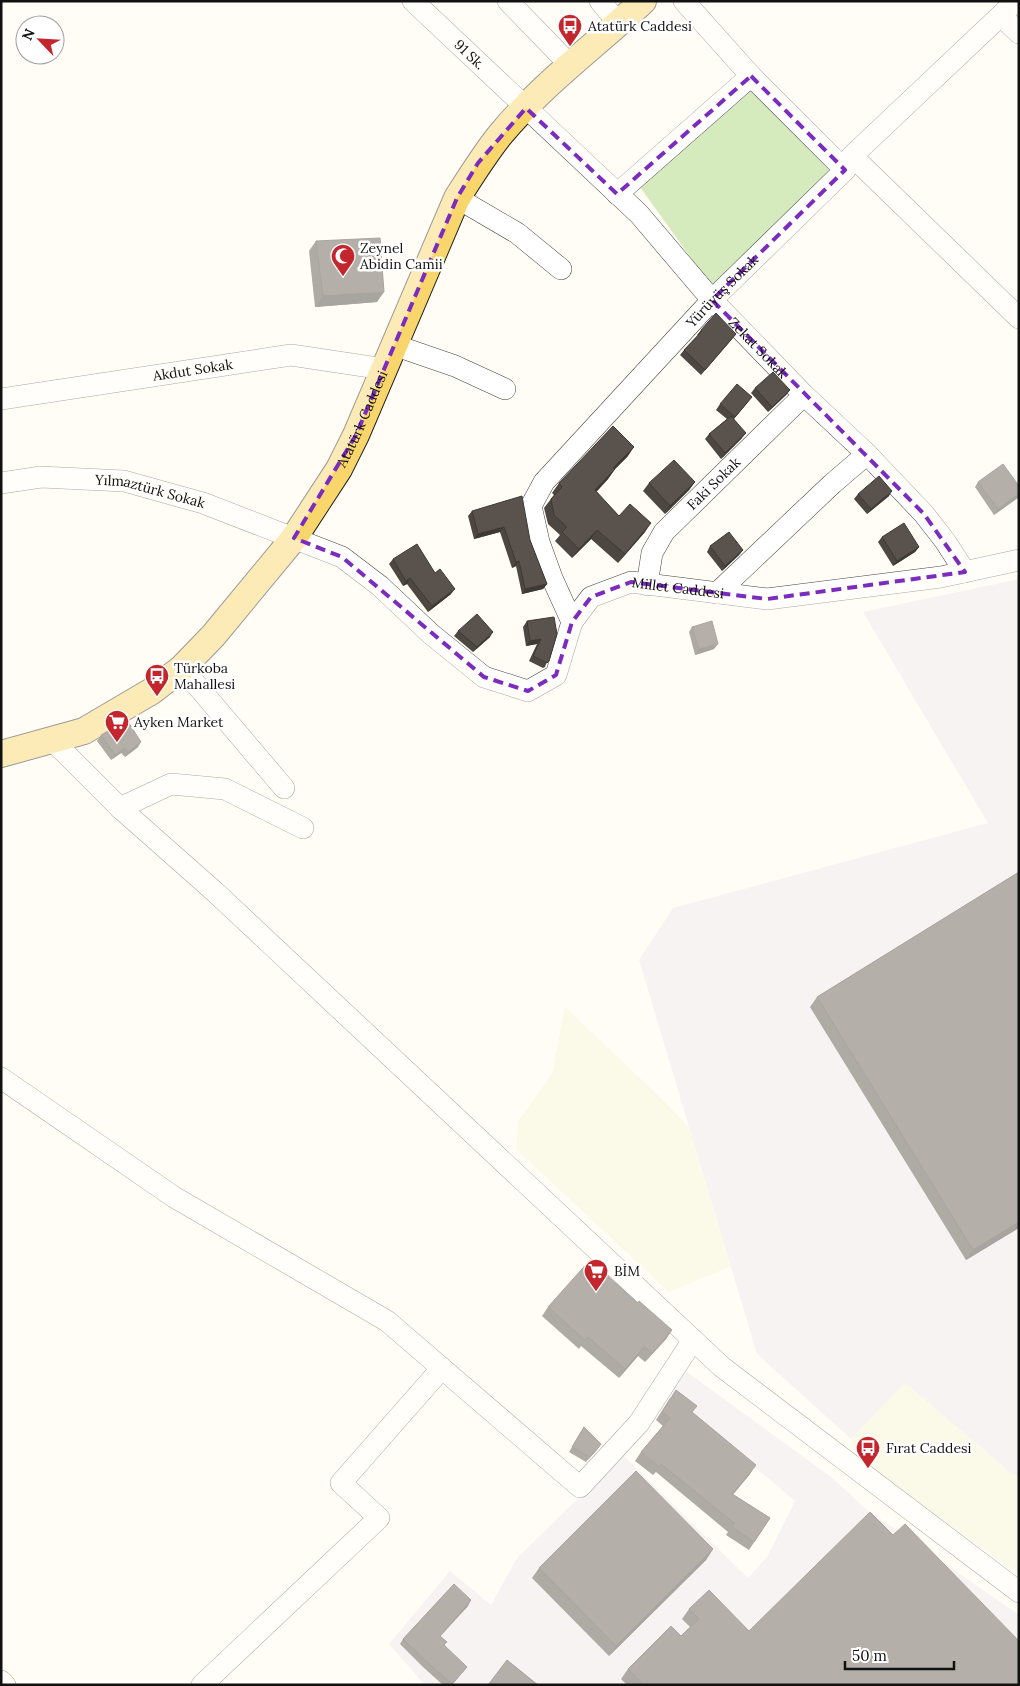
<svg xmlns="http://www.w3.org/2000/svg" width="1020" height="1686" viewBox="0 0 1020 1686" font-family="Lora,serif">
	<rect width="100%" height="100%" fill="#fffdf5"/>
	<g fill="#eee6ef">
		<polygon points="1019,579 1019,1477 1012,1474 905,1383 851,1439 757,1354 639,960 673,908 988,823 863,612"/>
		<polygon points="687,1372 831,1477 866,1509 1019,1615 1019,1685 425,1685 389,1644 450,1571 491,1605 517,1558 623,1455 748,1578 767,1557 795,1501 668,1393"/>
	</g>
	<g fill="#f6f3d4">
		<polygon points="565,1007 664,1101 689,1127 731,1266 669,1292 516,1149 519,1120 552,1074"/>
		<polygon points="905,1383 1012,1474 1019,1477 1019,1574 856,1459 851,1439"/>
	</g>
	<polygon fill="#d5ebbd" points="752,81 834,176 712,287 637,183"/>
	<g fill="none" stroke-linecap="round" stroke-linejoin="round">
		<defs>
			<g id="minor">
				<path id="s1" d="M413 1 639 214 712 300 804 395 867 454 924 514 945 541 965 572"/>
				<polyline points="508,1 570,65"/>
				<polyline points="600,1 619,24"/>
				<polyline points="684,1 751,76 845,170"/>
				<polyline points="1001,16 1019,33"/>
				<polyline points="852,156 1019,318"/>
				<polyline points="617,194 751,76"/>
				<polyline points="457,198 517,233 561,269"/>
				<polyline points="394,345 455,366 505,389"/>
				<path id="s2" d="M1 399 291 355 384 369"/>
				<path id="s3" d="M1 483 41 477 124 481 203 503 342 557 380 586 431 634 484 677 528 691 556 675 572 622 591 597 631 582 767 599 941 577 1019 560"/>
				<path id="s4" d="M647 585 652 553 664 532 804 395"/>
				<polyline points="717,593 832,484 867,454"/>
				<path id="s5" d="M572 622 552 578 539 542 531 506 544 482 712 300 845 170 852 156 1016 1"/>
				<polyline points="182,668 284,788"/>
				<polyline points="52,740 120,808 215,892 722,1367 1019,1592"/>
				<polyline points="120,808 171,784 225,789 303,828"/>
				<polyline points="1,1078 174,1197 387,1321 580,1487 639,1423 693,1340"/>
				<polyline points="1,1681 5,1685"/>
				<polyline points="202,1685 379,1518 341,1483 442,1368"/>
			</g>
			<g id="major">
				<path id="s6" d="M1 754 84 731 152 691 182 668 213 636 294 538 339 469 356 435 457 198C471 176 484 155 500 135 542 84 595 46 643 1"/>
			</g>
		</defs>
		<use href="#minor" stroke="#444" stroke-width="22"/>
		<use href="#major" stroke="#222" stroke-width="28"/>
		<use href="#minor" stroke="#fff" stroke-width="21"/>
		<use href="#major" stroke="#f9d66b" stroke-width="26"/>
	</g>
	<g fill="#4d4742">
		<polygon points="316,241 377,302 315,307 309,251"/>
		<polygon points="701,330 732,339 701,375 680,355 684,350 698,336 697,335"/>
		<polygon points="755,388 790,390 786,395 768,412 751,393"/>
		<polygon points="748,402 734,419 742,438 721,459 705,439 709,434 727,419 716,410 720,404"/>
		<polygon points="628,456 615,469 608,479 596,492 619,516 645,532 618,563 591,539 572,558 555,541 560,535 548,524 544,508 554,495 552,493 559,483"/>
		<polygon points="695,482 689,490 665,514 643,491 649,483"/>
		<polygon points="978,482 1019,486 1019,497 994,515 975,487"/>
		<polygon points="858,494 889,496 867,514 854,499"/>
		<polygon points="472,511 530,540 547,584 543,589 522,594 516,566 512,568 500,532 474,539 468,516"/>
		<polygon points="882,537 919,547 915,552 893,566 878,542"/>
		<polygon points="710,546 743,550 739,555 722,571 707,552"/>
		<polygon points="393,559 435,573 451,594 428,612 407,584 403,586 389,564"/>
		<polygon points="527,621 557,634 545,667 543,668 529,661 537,644 526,646 523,627"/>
		<polygon points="692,627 714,649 695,655 689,632"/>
		<polygon points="458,631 490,637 473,652 454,636"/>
		<polygon points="101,735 138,747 125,757 121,753 111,760 97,741"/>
		<polygon points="1019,872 1019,1228 966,1260 810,1007 817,997"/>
		<polygon points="638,1303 672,1330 666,1339 645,1362 638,1356 619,1378 581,1346 579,1349 542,1316 548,1307"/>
		<polygon points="670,1398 692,1413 750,1474 733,1494 770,1518 749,1550 726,1535 728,1532 656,1472 653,1475 635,1461 641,1452 663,1426 656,1420"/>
		<polygon points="584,1427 601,1444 586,1462 569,1452"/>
		<polygon points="713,1549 706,1560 609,1656 532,1578 539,1568"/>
		<polygon points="468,1606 440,1636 444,1646 467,1667 452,1685 443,1685 423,1667 400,1644 403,1639"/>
		<polygon points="689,1609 749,1631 1019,1685 627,1685 621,1679 628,1669 681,1636 690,1627 682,1619"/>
	</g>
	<g fill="#3f3936">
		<polygon points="384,292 377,302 315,307 323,296"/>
		<polygon points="790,390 786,395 768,412 772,407"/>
		<polygon points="746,433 742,438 721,459 725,453"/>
		<polygon points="634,447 628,456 607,477 613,468"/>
		<polygon points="615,469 608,479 589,500 595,490"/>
		<polygon points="695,482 689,490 665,514 670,506"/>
		<polygon points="892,491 889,496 867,514 871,509"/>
		<polygon points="1019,494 1019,497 994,515 998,509"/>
		<polygon points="651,523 645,532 618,563 625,554"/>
		<polygon points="504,527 500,532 474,539 478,534"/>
		<polygon points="597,530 591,539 572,558 579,549"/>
		<polygon points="919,547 915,552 893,566 897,561"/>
		<polygon points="743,550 739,555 722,571 725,566"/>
		<polygon points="519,561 516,566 512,568 516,562"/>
		<polygon points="410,578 407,584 403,586 406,581"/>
		<polygon points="547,584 543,589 522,594 525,589"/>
		<polygon points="455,589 451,594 428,612 432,606"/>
		<polygon points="493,632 490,637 473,652 477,647"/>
		<polygon points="541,639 537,644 526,646 530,641"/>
		<polygon points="718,644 714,649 695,655 699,649"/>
		<polygon points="141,742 138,747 125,757 128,752"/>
		<polygon points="125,748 121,753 111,760 115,755"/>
		<polygon points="1019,1222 1019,1228 966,1260 973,1250"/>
		<polygon points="672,1330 666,1339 645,1362 652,1353"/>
		<polygon points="644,1347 638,1356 619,1378 625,1369"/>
		<polygon points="601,1444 597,1450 586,1462 590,1457"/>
		<polygon points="756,1465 750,1474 727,1502 732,1494"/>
		<polygon points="713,1549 706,1560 609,1656 616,1646"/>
		<polygon points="471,1600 468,1606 436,1641 440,1636"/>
	</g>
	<g fill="#5a524d" stroke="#3f3936">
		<polygon points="380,238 384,292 323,296 316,241"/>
		<polygon points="716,313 736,334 705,370 684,350 702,331 701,330"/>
		<polygon points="773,372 790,390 772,407 755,388"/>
		<polygon points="737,384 752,397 735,417 720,404"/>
		<polygon points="731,416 746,433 725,453 709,434"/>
		<polygon points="613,426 634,447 613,468 615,469 595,490 619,516 630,504 651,523 625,554 597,530 579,549 562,532 567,527 554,515 551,499 562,487 559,483"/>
		<polygon points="674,460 695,482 670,506 649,483"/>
		<polygon points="1003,464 1019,486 1019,494 998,509 978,482"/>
		<polygon points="879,476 892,491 871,509 858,494"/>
		<polygon points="522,496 530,540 547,584 525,589 519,561 516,562 504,527 478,534 472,511"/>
		<polygon points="904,523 919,547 897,561 882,537"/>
		<polygon points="729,532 743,550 725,566 710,546"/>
		<polygon points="417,544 435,573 440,569 455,589 432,606 410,578 406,581 393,559"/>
		<polygon points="477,614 493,632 477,647 458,631"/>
		<polygon points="554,617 557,634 549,661 547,663 533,656 541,639 530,641 527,621"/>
		<polygon points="712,621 718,644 699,649 692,627"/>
		<polygon points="127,720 141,742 128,752 125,748 115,755 101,735"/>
		<polygon points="1019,872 1019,1222 973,1250 817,997"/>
		<polygon points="590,1260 638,1303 639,1301 672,1330 652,1353 644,1347 625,1369 588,1337 585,1340 548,1307"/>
		<polygon points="676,1390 697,1406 692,1412 756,1465 732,1494 770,1518 754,1542 732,1527 734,1523 661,1464 659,1467 641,1452 670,1418 662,1412"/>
		<polygon points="584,1427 601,1444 590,1457 572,1447"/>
		<polygon points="636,1471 713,1549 616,1646 539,1568"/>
		<polygon points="870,1512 893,1535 905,1524 1019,1641 1019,1685 641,1685 642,1683 628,1669 671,1626 681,1636 699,1619 689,1609 709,1590 749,1631"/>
		<polygon points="454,1584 471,1600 440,1636 447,1642 444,1645 467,1667 452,1684 427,1662 403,1639"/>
		<polygon points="507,1660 538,1685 488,1685"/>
	</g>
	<path d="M0 0H1020V1686H0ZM751 76 845 170 712 300 924 514 965 572 767 599 631 582 591 597 572 622 556 675 528 691 484 677 342 557 294 538 356 435 457 198 478 163 526 108 617 194Z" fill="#fffdf5" fill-opacity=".55" fill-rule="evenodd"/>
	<path fill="none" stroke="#7b2cbf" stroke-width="4" stroke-dasharray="10 6" stroke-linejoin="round" d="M751 76 845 170 712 300 924 514 965 572 767 599 631 582 591 597 572 622 556 675 528 691 484 677 342 557 294 538 356 435 457 198 478 163 526 108 617 194Z"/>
	<defs>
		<symbol id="bus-pin" viewBox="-11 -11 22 30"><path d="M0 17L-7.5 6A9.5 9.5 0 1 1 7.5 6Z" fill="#c4262e" stroke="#fff"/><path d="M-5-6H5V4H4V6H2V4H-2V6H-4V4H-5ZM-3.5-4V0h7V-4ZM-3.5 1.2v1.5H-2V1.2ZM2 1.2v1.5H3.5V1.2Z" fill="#fff"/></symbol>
		<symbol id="mosque-pin" viewBox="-11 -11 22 30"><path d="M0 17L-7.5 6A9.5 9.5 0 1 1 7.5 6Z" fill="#c4262e" stroke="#fff"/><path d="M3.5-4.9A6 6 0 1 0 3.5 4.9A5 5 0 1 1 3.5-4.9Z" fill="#fff"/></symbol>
		<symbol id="supermarket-pin" viewBox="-11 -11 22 30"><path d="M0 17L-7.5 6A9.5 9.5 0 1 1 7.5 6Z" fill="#c4262e" stroke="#fff"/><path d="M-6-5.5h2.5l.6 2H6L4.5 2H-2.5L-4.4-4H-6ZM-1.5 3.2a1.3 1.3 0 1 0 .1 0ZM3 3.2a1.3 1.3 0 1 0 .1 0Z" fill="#fff"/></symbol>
	</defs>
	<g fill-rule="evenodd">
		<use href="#bus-pin" x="556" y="12" width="28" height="38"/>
		<use href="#mosque-pin" x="329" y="242" width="28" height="38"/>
		<use href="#bus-pin" x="143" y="662" width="28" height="38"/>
		<use href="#supermarket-pin" x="103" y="708" width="28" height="38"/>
		<use href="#supermarket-pin" x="582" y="1257" width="28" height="38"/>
		<use href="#bus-pin" x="854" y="1434" width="28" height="38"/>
	</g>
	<g text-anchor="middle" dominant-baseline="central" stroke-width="5" stroke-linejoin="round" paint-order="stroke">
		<g font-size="14" fill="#111" stroke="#fff" text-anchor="start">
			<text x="588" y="26">Atatürk Caddesi</text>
			<text x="360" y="248">Zeynel<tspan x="360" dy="16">Abidin Camii</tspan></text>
			<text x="174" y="668">Türkoba<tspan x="174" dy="16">Mahallesi</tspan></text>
			<text x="134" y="722">Ayken Market</text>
			<text x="614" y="1271">BİM</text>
			<text x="886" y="1448">Fırat Caddesi</text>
		</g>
		<g font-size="14" fill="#111" stroke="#fff">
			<text stroke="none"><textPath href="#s1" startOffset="78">91 Sk.</textPath></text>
			<text stroke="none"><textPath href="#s5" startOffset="412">Yürüyüş Sokak</textPath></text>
			<text stroke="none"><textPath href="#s1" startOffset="490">Zekat Sokak</textPath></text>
			<text stroke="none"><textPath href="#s2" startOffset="194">Akdut Sokak</textPath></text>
			<text stroke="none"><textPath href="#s6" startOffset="512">Atatürk Caddesi</textPath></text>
			<text stroke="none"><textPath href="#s4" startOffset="126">Faki Sokak</textPath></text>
			<text stroke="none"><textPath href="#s3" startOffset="151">Yılmaztürk Sokak</textPath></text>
			<text stroke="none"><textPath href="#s3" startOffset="796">Millet Caddesi</textPath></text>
		</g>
	</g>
	<rect width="1020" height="1686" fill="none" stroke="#111111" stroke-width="5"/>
	<g transform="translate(40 40) rotate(295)"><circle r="24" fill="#ffffff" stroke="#a0a0a0"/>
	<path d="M0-4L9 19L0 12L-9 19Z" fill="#c4262e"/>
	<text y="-8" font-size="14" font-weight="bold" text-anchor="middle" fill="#111111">N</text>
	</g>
	<path d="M845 1661v8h109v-8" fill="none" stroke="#111111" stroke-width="2.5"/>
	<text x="852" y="1661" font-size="15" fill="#111111" stroke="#ffffff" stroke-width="4" paint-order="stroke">50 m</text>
</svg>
